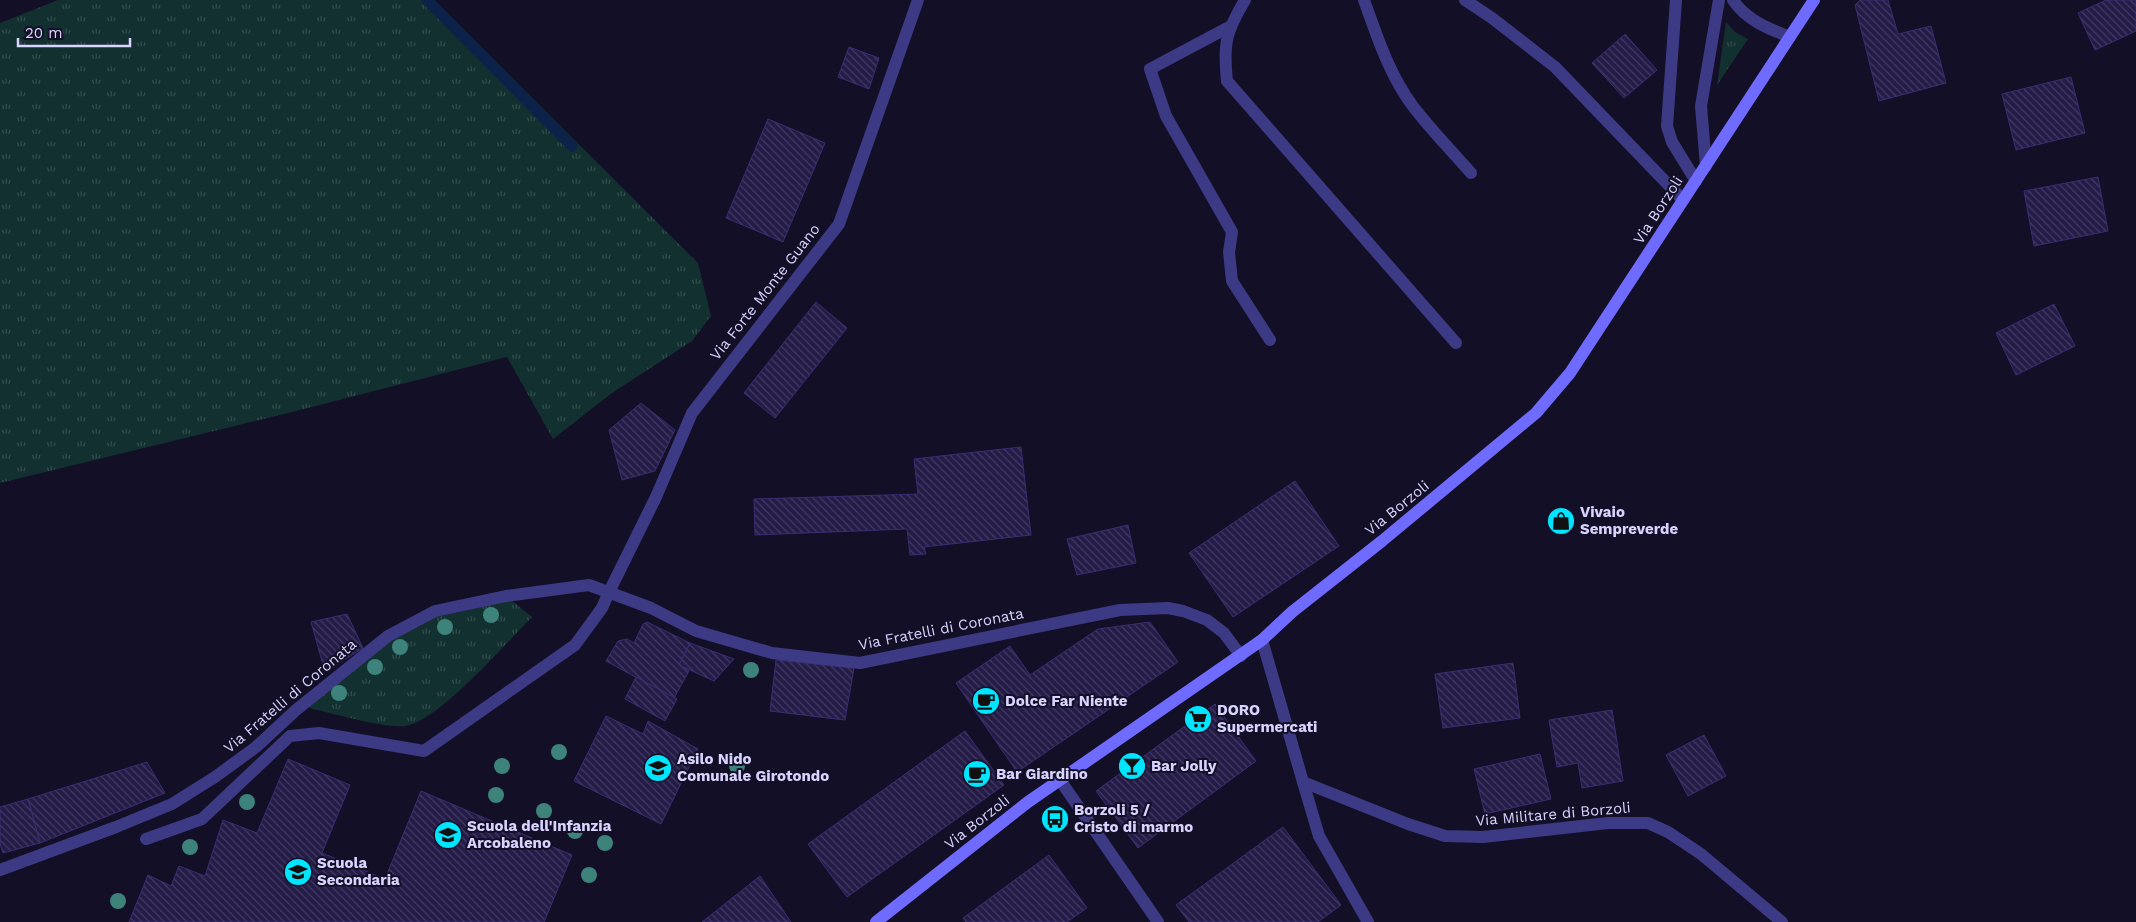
<svg xmlns="http://www.w3.org/2000/svg" width="2136" height="922" viewBox="0 0 2136 922" font-family="'Work Sans',sans-serif">
	<defs>
		<pattern id="grass-tufts" width="24" height="20" patternUnits="userSpaceOnUse" patternTransform="scale(1.25)"><rect width="24" height="20" fill="#12302f"/><path d="M3 7l-1-3M5 7V3M7 7l1-3M15 17l-1-3M17 17v-4M19 17l1-3" fill="none" stroke="#344d4e"/></pattern>
		<pattern id="building-back-hatch" width="6" height="6" patternUnits="userSpaceOnUse" patternTransform="scale(1.25)"><rect width="6" height="6" fill="#241b47"/><path d="M-1 5l2 2M0 0l6 6M5-1l2 2" fill="none" stroke="#433b63"/></pattern>
	</defs>
	<rect width="100%" height="100%" fill="#130f26"/>
	<g fill="url(#grass-tufts)">
		<polygon points="58,0 434,0 698,263 711,316 692,341 612,393 553,439 507,357 296,411 0,483 0,23"/>
		<polygon points="1726,22 1735,32 1748,39 1717,85"/>
		<path d="M506 596 532 617C506 643 438 722 405 726 383 728 336 714 312 709L305 704 388 636 435 611Z"/>
	</g>
	<g fill="none" stroke-linecap="round" stroke-linejoin="round">
		<polyline stroke="#0c2248" stroke-width="11" points="427,0 572,146"/>
	</g>
	<g fill="url(#building-back-hatch)" stroke="#3b2d73">
		<polygon points="1860,0 1888,0 1898,34 1931,26 1946,83 1879,101 1855,5"/>
		<polygon points="2106,0 2136,0 2136,31 2095,50 2078,13"/>
		<polygon points="1625,34 1657,70 1624,98 1592,63"/>
		<polygon points="849,47 879,58 869,89 838,77"/>
		<polygon points="2071,77 2085,133 2016,150 2002,94"/>
		<polygon points="768,119 825,143 783,242 726,218"/>
		<polygon points="2098,177 2108,231 2034,246 2024,191"/>
		<polygon points="816,302 847,328 775,418 744,393"/>
		<polygon points="2054,304 2075,346 2016,375 1996,333"/>
		<polygon points="641,403 675,430 655,471 622,480 609,430"/>
		<polygon points="1021,447 1031,535 924,547 926,554 910,555 907,529 755,535 754,499 918,494 914,459"/>
		<polygon points="1295,481 1339,546 1233,617 1189,553"/>
		<polygon points="1128,525 1136,563 1077,575 1067,539"/>
		<polygon points="347,614 363,648 325,672 311,622"/>
		<polygon points="647,622 690,643 679,665 689,671 674,698 606,661 618,641 627,639 634,643 643,624"/>
		<polygon points="1150,622 1178,662 1017,772 956,683 1010,646 1030,675 1098,629"/>
		<polygon points="690,643 734,659 714,681 679,665"/>
		<polygon points="776,660 854,668 845,720 770,711"/>
		<polygon points="1513,663 1520,718 1443,728 1435,674"/>
		<polygon points="636,677 677,699 665,721 625,699"/>
		<polygon points="1215,704 1256,761 1138,848 1096,791"/>
		<polygon points="1612,710 1623,781 1582,788 1578,763 1557,767 1549,720"/>
		<polygon points="606,716 643,734 648,721 698,749 661,824 574,781"/>
		<polygon points="965,731 1004,785 847,897 808,844"/>
		<polygon points="1704,735 1726,776 1688,796 1666,755"/>
		<polygon points="1540,754 1551,799 1485,814 1474,769"/>
		<polygon points="288,759 350,785 322,853 385,879 421,791 572,855 544,922 129,922 148,875 171,886 179,866 205,876 223,820 257,833"/>
		<polygon points="147,762 165,793 40,843 28,799"/>
		<polygon points="28,799 40,843 3,853 0,844 0,807"/>
		<polygon points="1283,827 1341,905 1318,922 1189,922 1176,905"/>
		<polygon points="1049,855 1087,908 1067,922 966,922 963,918"/>
		<polygon points="760,876 791,922 702,922"/>
	</g>
	<g fill="none" stroke-linecap="round" stroke-linejoin="round">
		<g stroke="#3d3a85" stroke-width="12">
			<path d="M1245 0C1226 32 1223 43 1227 81L1456 343"/>
			<path d="M1364 0C1377 36 1389 74 1412 105 1430 129 1451 150 1471 173"/>
			<polyline points="1465,0 1492,18 1555,67 1683,200"/>
			<polyline points="1676,0 1667,126 1672,142 1696,181"/>
			<polyline points="1229,27 1150,69 1166,116 1232,232 1229,252 1232,281 1270,340"/>
			<polyline points="146,839 202,819 290,736 319,733 424,751 575,645 602,608 609,592"/>
		</g>
		<g stroke="#3d3a85" stroke-width="12">
			<path d="M1733 0C1746 20 1769 29 1790 37"/>
			<polyline points="1706,166 1701,106 1719,0"/>
			<polyline points="609,592 656,497 692,413 839,224 918,0"/>
			<polyline points="1060,780 1158,922"/>
			<polyline points="1303,782 1319,836 1368,922"/>
			<polyline points="0,870 116,827 172,804 215,777 256,747 296,710 388,636 435,611 506,596 589,585 651,608 696,631 772,653 860,663 1120,610 1168,608 1183,611 1207,620 1224,633 1241,656"/>
		</g>
		<polyline stroke="#3d3a85" stroke-width="12" points="1262,640 1303,782 1408,824 1445,836 1483,837 1608,823 1648,823 1668,832 1701,854 1782,922"/>
		<polyline stroke="#6f6bff" stroke-width="12" points="876,922 1028,802 1262,640 1292,612 1382,541 1536,413 1570,373 1814,0"/>
	</g>
	<g fill="#3d827b">
		<circle cx="491" cy="615" r="8"/>
		<circle cx="445" cy="627" r="8"/>
		<circle cx="400" cy="647" r="8"/>
		<circle cx="375" cy="667" r="8"/>
		<circle cx="751" cy="670" r="8"/>
		<circle cx="339" cy="693" r="8"/>
		<circle cx="559" cy="752" r="8"/>
		<circle cx="502" cy="766" r="8"/>
		<circle cx="737" cy="766" r="8"/>
		<circle cx="496" cy="795" r="8"/>
		<circle cx="247" cy="802" r="8"/>
		<circle cx="544" cy="811" r="8"/>
		<circle cx="575" cy="831" r="8"/>
		<circle cx="605" cy="843" r="8"/>
		<circle cx="190" cy="847" r="8"/>
		<circle cx="589" cy="875" r="8"/>
		<circle cx="118" cy="901" r="8"/>
	</g>
	<defs>
		<symbol id="shop-disc" viewBox="-11 -11 22 22"><circle r="9.5" fill="#00e5ff" stroke="#130f26"/><path d="M-5-2.5h2.3a2.7 3.5 0 0 1 5.4 0H5L5.5 6h-11ZM-1.5-2.5h3a1.5 2.3 0 0 0-3 0Z" fill="#111"/></symbol>
		<symbol id="cafe-disc" viewBox="-11 -11 22 22"><circle r="9.5" fill="#00e5ff" stroke="#130f26"/><path d="M-5.5-4.5H6V0H3Q3 3.5 0 3.5H-2.5Q-5.5 3.5-5.5 0ZM3-3.2v2h1.7v-2ZM-6 4.5H4V6H-6Z" fill="#111"/></symbol>
		<symbol id="supermarket-disc" viewBox="-11 -11 22 22"><circle r="9.5" fill="#00e5ff" stroke="#130f26"/><path d="M-6-5.5h2.5l.6 2H6L4.5 2H-2.5L-4.4-4H-6ZM-1.5 3.2a1.3 1.3 0 1 0 .1 0ZM3 3.2a1.3 1.3 0 1 0 .1 0Z" fill="#111"/></symbol>
		<symbol id="bar-disc" viewBox="-11 -11 22 22"><circle r="9.5" fill="#00e5ff" stroke="#130f26"/><path d="M-6-5H6L.8 .8V4.5H3.5V6h-7V4.5H-.8V.8Z" fill="#111"/></symbol>
		<symbol id="school-disc" viewBox="-11 -11 22 22"><circle r="9.5" fill="#00e5ff" stroke="#130f26"/><path d="M0-5L7-2L0 1L-7-2ZM-4 1L0 2.5L4 1V4Q0 6-4 4Z" fill="#111"/></symbol>
		<symbol id="bus-disc" viewBox="-11 -11 22 22"><circle r="9.5" fill="#00e5ff" stroke="#130f26"/><path d="M-5-6H5V4H4V6H2V4H-2V6H-4V4H-5ZM-3.5-4V0h7V-4ZM-3.5 1.2v1.5H-2V1.2ZM2 1.2v1.5H3.5V1.2Z" fill="#111"/></symbol>
	</defs>
	<g fill-rule="evenodd">
		<use href="#shop-disc" x="1545" y="505" width="32" height="32"/>
		<use href="#cafe-disc" x="970" y="685" width="32" height="32"/>
		<use href="#supermarket-disc" x="1182" y="703" width="32" height="32"/>
		<use href="#bar-disc" x="1116" y="750" width="32" height="32"/>
		<use href="#school-disc" x="642" y="752" width="32" height="32"/>
		<use href="#cafe-disc" x="961" y="758" width="32" height="32"/>
		<use href="#bus-disc" x="1039" y="803" width="32" height="32"/>
		<use href="#school-disc" x="432" y="819" width="32" height="32"/>
		<use href="#school-disc" x="282" y="856" width="32" height="32"/>
	</g>
	<g text-anchor="middle" dominant-baseline="central" stroke-width="4" stroke-linejoin="round" paint-order="stroke">
		<g font-size="15" fill="#d9d4ff" stroke="#130f26">
			<text transform="translate(1658 210) rotate(-57)">Via Borzoli</text>
			<text transform="translate(765 292) rotate(-52)">Via Forte Monte Guano</text>
			<text transform="translate(1397 508) rotate(-39)">Via Borzoli</text>
			<text transform="translate(941 629) rotate(-11)">Via Fratelli di Coronata</text>
			<text transform="translate(290 696) rotate(-40)">Via Fratelli di Coronata</text>
			<text transform="translate(1553 814) rotate(-5)">Via Militare di Borzoli</text>
			<text transform="translate(977 822) rotate(-38)">Via Borzoli</text>
		</g>
		<g font-size="15" font-weight="bold" fill="#d9d4ff" stroke="#130f26" text-anchor="start">
			<text x="1580" y="512">Vivaio<tspan x="1580" dy="17">Sempreverde</tspan></text>
			<text x="1005" y="701">Dolce Far Niente</text>
			<text x="1217" y="710">DORO<tspan x="1217" dy="17">Supermercati</tspan></text>
			<text x="677" y="759">Asilo Nido<tspan x="677" dy="17">Comunale Girotondo</tspan></text>
			<text x="1151" y="766">Bar Jolly</text>
			<text x="996" y="774">Bar Giardino</text>
			<text x="1074" y="810">Borzoli 5 /<tspan x="1074" dy="17">Cristo di marmo</tspan></text>
			<text x="467" y="826">Scuola dell'Infanzia<tspan x="467" dy="17">Arcobaleno</tspan></text>
			<text x="317" y="863">Scuola<tspan x="317" dy="17">Secondaria</tspan></text>
		</g>
	</g>
	<path d="M18 38v8h112v-8" fill="none" stroke="#d9d4ff" stroke-width="2.5"/>
	<text x="25" y="38" font-size="15" fill="#d9d4ff" stroke="#130f26" stroke-width="4" paint-order="stroke">20 m</text>
</svg>
